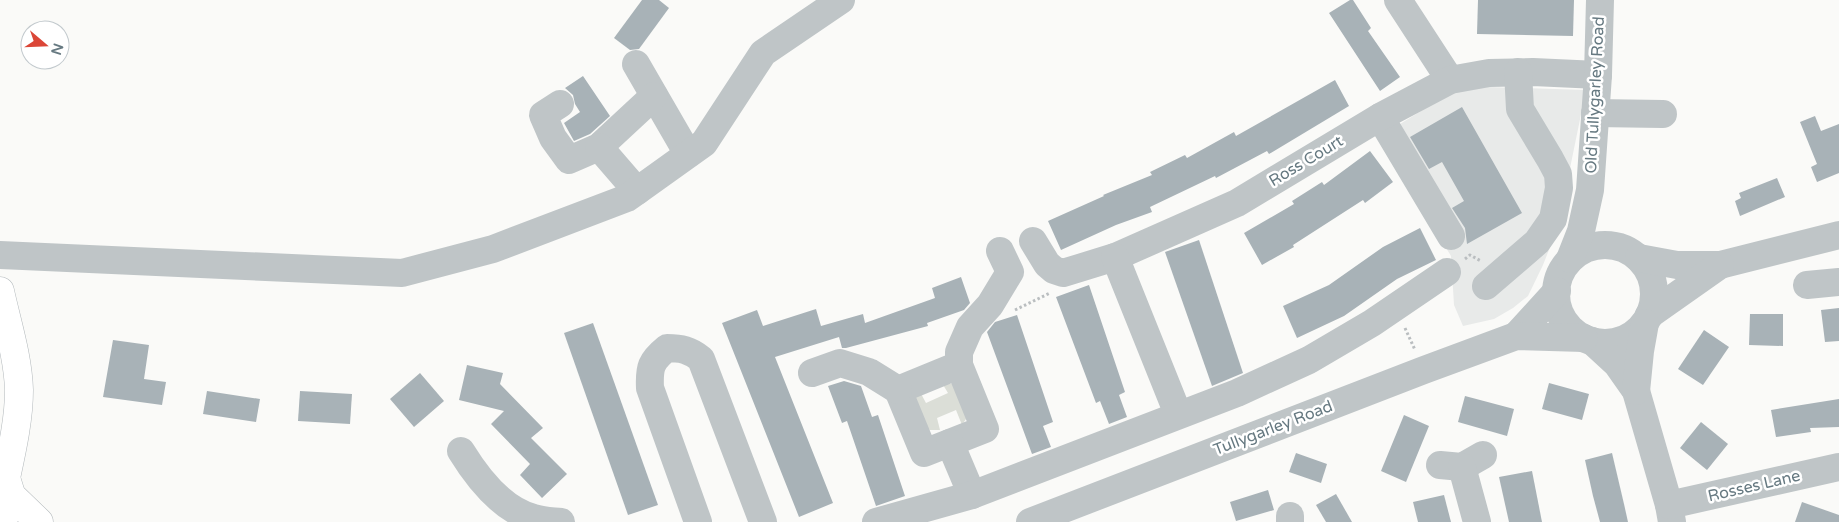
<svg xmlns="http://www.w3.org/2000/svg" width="1839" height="522" viewBox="0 0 1839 522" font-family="'Varela Round',sans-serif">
	<rect width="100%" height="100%" fill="#fafaf8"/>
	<polygon fill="#e8eae9" points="1488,87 1586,90 1558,227 1543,265 1528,296 1513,308 1494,319 1463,326 1454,305 1451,256 1379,137 1455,90"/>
	<polygon fill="#dbded7" points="942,383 953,384 968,416 962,425 956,410 937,418 940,430 930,430 921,426 913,398 919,390 926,403 948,393"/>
	<g fill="#a8b2b7">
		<polygon points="642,0 659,0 669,8 639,49 630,50 614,38"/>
		<polygon points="1350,0 1353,0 1371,28 1368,31 1400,77 1380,91 1329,13"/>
		<polygon points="1478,0 1574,0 1573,36 1477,34"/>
		<polygon points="583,76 610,116 590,134 574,141 564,123 580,112 575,104 573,95 565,88"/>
		<polygon points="1335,80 1349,106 1269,154 1267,151 1216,178 1215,176 1150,207 1152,212 1116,225 1061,250 1048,221 1104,196 1103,195 1152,175 1150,172 1185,155 1187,158 1234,132 1236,136"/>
		<polygon points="1462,107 1522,213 1467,244 1465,228 1452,208 1464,201 1442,162 1429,169 1410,137"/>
		<polygon points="1815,116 1821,131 1839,124 1839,173 1817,182 1811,167 1817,164 1800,122"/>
		<polygon points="1370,151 1393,182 1365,203 1363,200 1293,245 1294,247 1262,265 1244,233 1294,204 1292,201 1322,182 1324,185"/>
		<polygon points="1777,178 1785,197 1740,216 1735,201 1741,198 1739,193"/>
		<polygon points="1420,228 1436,260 1397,279 1344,316 1297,338 1283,306 1329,285 1383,247"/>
		<polygon points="1199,240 1243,373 1212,386 1165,252"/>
		<polygon points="961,277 970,303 964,310 927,323 928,326 846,348 842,348 839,337 775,357 833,503 799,517 722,323 757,310 763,326 816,309 821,326 863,314 865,323 935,298 932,288"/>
		<polygon points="1089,285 1125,392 1119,395 1127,417 1109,424 1100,401 1096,403 1056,297"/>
		<polygon points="1839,308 1839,341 1825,342 1821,310"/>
		<polygon points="1750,314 1783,314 1783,346 1749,345"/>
		<polygon points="1017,315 1053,422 1043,426 1051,447 1032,454 987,332 995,322"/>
		<polygon points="593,323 658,505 628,515 564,333"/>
		<polygon points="1704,330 1729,347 1703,385 1678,369"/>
		<polygon points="113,340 149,345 144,379 166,382 162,405 103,397"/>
		<polygon points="467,365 503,373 500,384 543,428 531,438 567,474 542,498 520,475 530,464 491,424 504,411 459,400"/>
		<polygon points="420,373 444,401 414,427 390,399"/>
		<polygon points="844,381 861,386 872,417 878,415 905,496 876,506 847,421 842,423 828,386"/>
		<polygon points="1549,383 1589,394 1582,420 1542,409"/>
		<polygon points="207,391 260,399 256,422 203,414"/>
		<polygon points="300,391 352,394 350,424 298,421"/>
		<polygon points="1465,396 1514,409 1507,436 1458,422"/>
		<polygon points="1839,399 1839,427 1810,428 1811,432 1776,437 1771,410"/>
		<polygon points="1404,415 1429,426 1406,482 1381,471"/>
		<polygon points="1701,422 1728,444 1707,470 1680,448"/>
		<polygon points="1296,453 1327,464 1321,483 1289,472"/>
		<polygon points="1612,453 1624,504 1628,522 1600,522 1593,496 1585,460"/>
		<polygon points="1532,471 1542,522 1509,522 1499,477"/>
		<polygon points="1268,490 1274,510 1236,521 1230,502"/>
		<polygon points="1336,494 1352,522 1326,522 1316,505"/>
		<polygon points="1444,495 1451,522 1418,522 1413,502"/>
		<polygon points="1802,502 1839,515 1839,522 1795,522"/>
	</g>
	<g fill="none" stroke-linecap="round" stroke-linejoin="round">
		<defs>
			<g id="major">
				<path d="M0 291C7 323 18 357 19 390 19 419 12 450 6 478"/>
				<path d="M0 470C13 487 15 505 0 522"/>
				<polyline points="11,495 39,522"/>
			</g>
		</defs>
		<use href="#major" stroke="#b3b9bc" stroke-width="29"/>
		<g stroke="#babec0" stroke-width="3" stroke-dasharray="2.5 2.5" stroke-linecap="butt">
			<polyline points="1465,259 1470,255 1481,261"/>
			<polyline points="1015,310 1050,293"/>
			<polyline points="1405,328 1415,350"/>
		</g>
		<g stroke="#bfc5c7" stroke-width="28">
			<polyline points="1398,0 1450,80"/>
			<polyline points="636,64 688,154"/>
			<polyline points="560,104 543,115 553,138 569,160 599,147 654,96"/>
			<polyline points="1595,113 1663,114"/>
			<polyline points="1380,117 1451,236"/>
			<polyline points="599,147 637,191"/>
			<polyline points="1033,241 1047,264 1054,270 1063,273 1115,257 1237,203 1380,117 1450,80 1489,73 1533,72 1598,75"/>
			<circle cx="1605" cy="294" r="49"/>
			<polyline points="0,255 402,273 493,249 627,198 637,191 704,143 763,53 841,0"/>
			<polyline points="1115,257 1178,414"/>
			<polyline points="1639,258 1677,265 1720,265 1839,235"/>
			<polyline points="1570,259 1581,231 1590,190 1598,75 1600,0"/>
			<polyline points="1807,285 1839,282"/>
			<polyline points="1486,286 1537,242 1553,219 1559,188 1558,174 1550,159 1520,109 1518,72"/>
			<polyline points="1649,315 1720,265"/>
			<polyline points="1516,336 1557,291"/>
			<polyline points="1592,341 1617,364 1636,391 1669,505 1672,522"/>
			<polyline points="959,365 898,390 924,453 985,429 959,365 959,352 970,327 990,305 1010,272 1000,251"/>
			<polyline points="812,373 840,363 869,372 898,390"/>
			<polyline points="1636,391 1640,351 1645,323"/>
			<polyline points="950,443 972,495"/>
			<path d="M461 451C477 477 502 510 534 518 543 521 552 521 561 522"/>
			<polyline points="1440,465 1462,467 1483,455"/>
			<polyline points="1462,467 1477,522"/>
			<polyline points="1669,505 1839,467"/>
			<polyline points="1290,516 1290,522"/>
			<path d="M698 522 650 388C649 367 651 361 667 348 681 348 690 350 701 359L763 522"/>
			<polyline points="876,522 972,495 1237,393 1309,360 1372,323 1447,272"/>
			<polyline points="1030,522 1424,370 1516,336 1584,338"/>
		</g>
		<use href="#major" stroke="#fff" stroke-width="28"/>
	</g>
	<g text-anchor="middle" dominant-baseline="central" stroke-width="5" stroke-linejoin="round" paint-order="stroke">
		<g font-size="16" fill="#667981" stroke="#fff">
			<text transform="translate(1595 95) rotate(-87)">Old Tullygarley Road</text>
			<text transform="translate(1306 161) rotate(-31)">Ross Court</text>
			<text transform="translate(1273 428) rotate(-21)">Tullygarley Road</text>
			<text transform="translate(1754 486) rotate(-13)">Rosses Lane</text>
		</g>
	</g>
	<g transform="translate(45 45) rotate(109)"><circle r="24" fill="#ffffff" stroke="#c2c9cd"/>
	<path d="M0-4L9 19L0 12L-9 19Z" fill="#db4637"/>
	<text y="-8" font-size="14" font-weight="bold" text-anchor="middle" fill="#667981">N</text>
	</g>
</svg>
